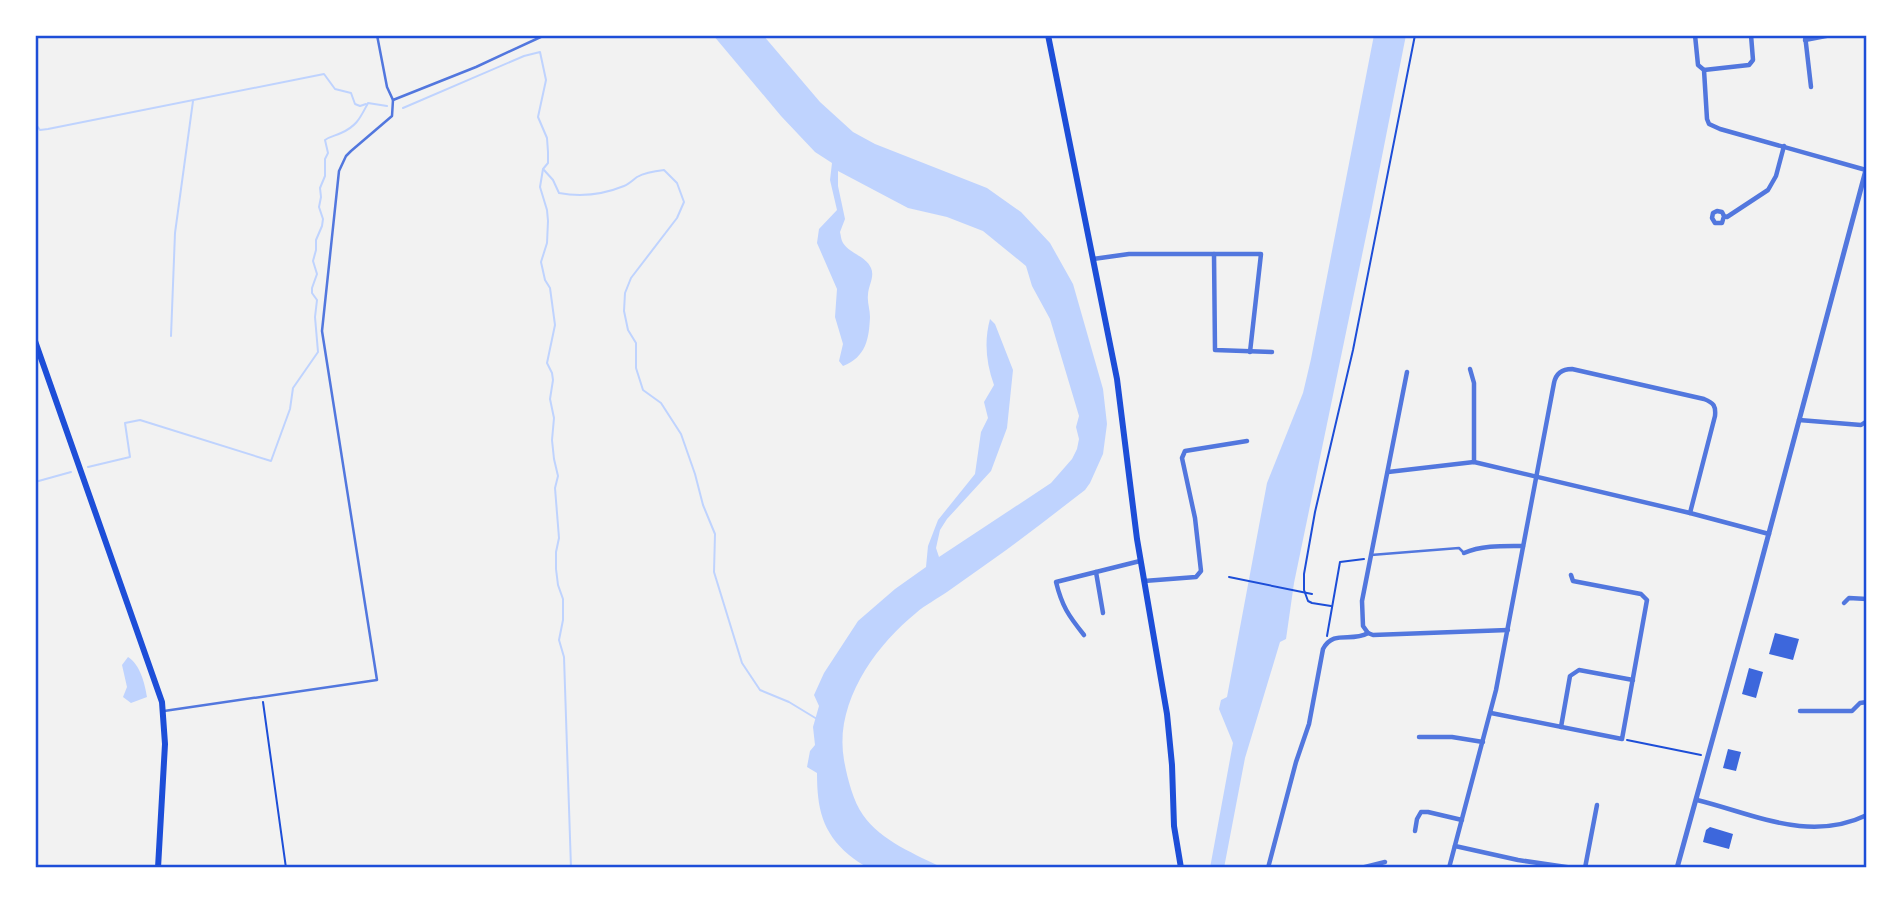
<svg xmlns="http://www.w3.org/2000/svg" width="1902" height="903" viewBox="0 0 1902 903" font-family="'Sofia Sans Condensed',sans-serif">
	<rect width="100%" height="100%" fill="#f2f2f2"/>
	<g fill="#bfd3fe">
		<path d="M713 35H763L820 102 853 132 875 144 987 188 1021 212 1050 243 1073 284 1103 389 1107 424 1103 454 1090 483 1085 490C1055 513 1026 536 995 558 979 569 963 581 947 592 937 599 925 605 916 613 874 647 834 704 844 760 847 777 853 801 863 815 881 841 917 855 943 868 927 868 879 871 867 867 861 864 855 860 849 855 822 832 817 808 817 773L807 767 810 751 815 745 813 727 819 706 814 695 824 673 858 621 895 589 926 567 928 546 938 520 975 474 981 432 988 418 984 402 994 385C986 363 984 341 990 319L995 324 1013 370 1007 428 991 471 947 519 940 530 936 548 939 557 1051 483 1072 459 1077 449 1079 439 1076 427 1079 416 1050 319 1032 286 1026 266 983 231 947 217 908 208 838 171V186L845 219 840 232C841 236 841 240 843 243 850 254 866 256 871 268 875 277 868 286 868 295 867 302 870 309 870 317 869 339 866 357 843 366L839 361 843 344 835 317 837 289 817 243 819 229 837 210 830 180 832 163 815 152 781 116Z"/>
		<polygon points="1374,35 1406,35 1371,212 1294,583 1286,639 1280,642 1245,758 1224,868 1210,868 1233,743 1219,709 1221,700 1227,697 1267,483 1303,393 1311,359"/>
		<path d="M128 657C140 664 145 684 147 697L131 703 123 697 127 687 122 665Z"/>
	</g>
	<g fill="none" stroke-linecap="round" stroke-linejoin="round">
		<g stroke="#bfd3fe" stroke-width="2">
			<polyline points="403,108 524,56 540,52 546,80 538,117 547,138 548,152 548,163 543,169 540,187 547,210 548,221 547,243 541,262 545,280 550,288 555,325 547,363 552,373 553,380 550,399 554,418 552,440 554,459 558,476 555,488 559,538 556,552 556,569 558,585 563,599 563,620 559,640 564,657 571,868"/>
			<polyline points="35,109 37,126 40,130 48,129 324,74 335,89 351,93 355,104 360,106 366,104"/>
			<path d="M544 170 553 180 559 193C581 197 602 195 624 186 629 184 633 180 637 177 646 172 655 171 664 170L677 183 684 202 677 218 631 278 625 293 624 311 628 330 636 343V368L643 390 661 403 681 434 695 474 703 505 715 534 714 572 742 663 760 690 789 702 817 719"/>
			<polyline points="171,336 175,233 193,101"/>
			<path d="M88 467 130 457 125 423 140 420 271 461 290 409 293 388 318 352 315 317 317 300 312 293V288L317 274 313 261 316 250V240L322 226 323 219 319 207 321 197 320 188 325 176V159L328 153 325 140C331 136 335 136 341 133 357 126 360 118 368 103L387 106"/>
			<polyline points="35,482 71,472"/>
		</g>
	</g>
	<g fill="#3d67dc">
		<polygon points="1775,633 1799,639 1793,660 1769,654"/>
		<polygon points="1749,668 1763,672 1756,698 1742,694"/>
		<polygon points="1728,749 1741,752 1736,771 1723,768"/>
		<polygon points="1710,827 1733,834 1729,849 1703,842 1706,830"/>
	</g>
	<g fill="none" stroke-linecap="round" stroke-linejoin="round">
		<g stroke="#1d4ed8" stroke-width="2">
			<polyline points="1229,577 1312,594"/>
			<polyline points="1331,606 1312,603 1308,601 1304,590 1304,574 1315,512 1353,350 1415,35"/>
			<polyline points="1327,636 1340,562 1364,559"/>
			<polyline points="263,702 286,868"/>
			<polyline points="1627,740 1701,755"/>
		</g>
		<g stroke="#5277de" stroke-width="2.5">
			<polyline points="393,100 476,67 545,35"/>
			<polyline points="1371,555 1459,548 1464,553"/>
			<polyline points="164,711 377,680 322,331 339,171 346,156 351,151 392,116 393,100 387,87 377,35"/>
		</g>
		<g stroke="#5277de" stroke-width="4.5">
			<polyline points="1695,35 1698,65 1704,70 1707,119 1709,124 1720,129 1866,170"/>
			<polyline points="1805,35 1811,87"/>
			<polyline points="1805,40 1831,35"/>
			<polyline points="1704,70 1749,65 1753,60 1751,35"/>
			<polyline points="1724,216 1722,212 1717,211 1713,213 1712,218 1715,223 1722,223 1724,216 1727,217 1768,190 1776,176 1784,146"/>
			<polyline points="1214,254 1215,350 1272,352"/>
			<polyline points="1093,259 1129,254 1261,254 1250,352"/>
			<polyline points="1470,369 1474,383 1474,462"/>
			<polyline points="1799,420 1861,425 1867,421"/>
			<polyline points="1388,472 1474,462 1690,513 1769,534"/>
			<path d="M1464 553C1482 545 1504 546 1523 546"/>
			<polyline points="1144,581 1196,577 1201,571 1195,518 1182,458 1185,451 1247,441"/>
			<polyline points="1844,603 1849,598 1867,599"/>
			<polyline points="1103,613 1096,572 1140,561"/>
			<polyline points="1368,633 1363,626 1362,601 1407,372"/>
			<path d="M1084 635C1068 615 1062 606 1056 582L1096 572"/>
			<polyline points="1800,711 1852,711 1860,703 1867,702"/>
			<polyline points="1491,713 1622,739 1647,600 1641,594 1573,581 1571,575"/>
			<polyline points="1561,727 1570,676 1579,670 1633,680"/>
			<polyline points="1419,737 1452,737 1483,742"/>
			<path d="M1697 800C1754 814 1809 843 1867 815"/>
			<polyline points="1415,831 1417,819 1421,812 1428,812 1462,820"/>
			<polyline points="1455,846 1518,860 1573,868"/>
			<path d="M1268 868 1296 762 1309 724 1323 649C1334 629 1351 643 1368 633L1373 635 1508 630"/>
			<polyline points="1361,868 1385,862"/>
			<path d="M1449 868 1496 690 1554 383C1556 373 1562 369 1572 369L1704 399C1714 403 1716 406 1715 416L1690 513"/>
			<polyline points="1585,868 1597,805"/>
		</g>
		<polyline stroke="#5277de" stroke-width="5" points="1677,868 1754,589 1867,166"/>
		<g stroke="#1d4ed8" stroke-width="6">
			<polyline points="1048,35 1117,379 1137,539 1167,714 1172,765 1174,826 1181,868"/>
			<polyline points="35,341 162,702 165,744 158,868"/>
		</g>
	</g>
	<rect width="1902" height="903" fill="none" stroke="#ffffff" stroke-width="74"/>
	<rect x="37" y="37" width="1828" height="829" fill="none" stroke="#1d4ed8" stroke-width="2.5"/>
</svg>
